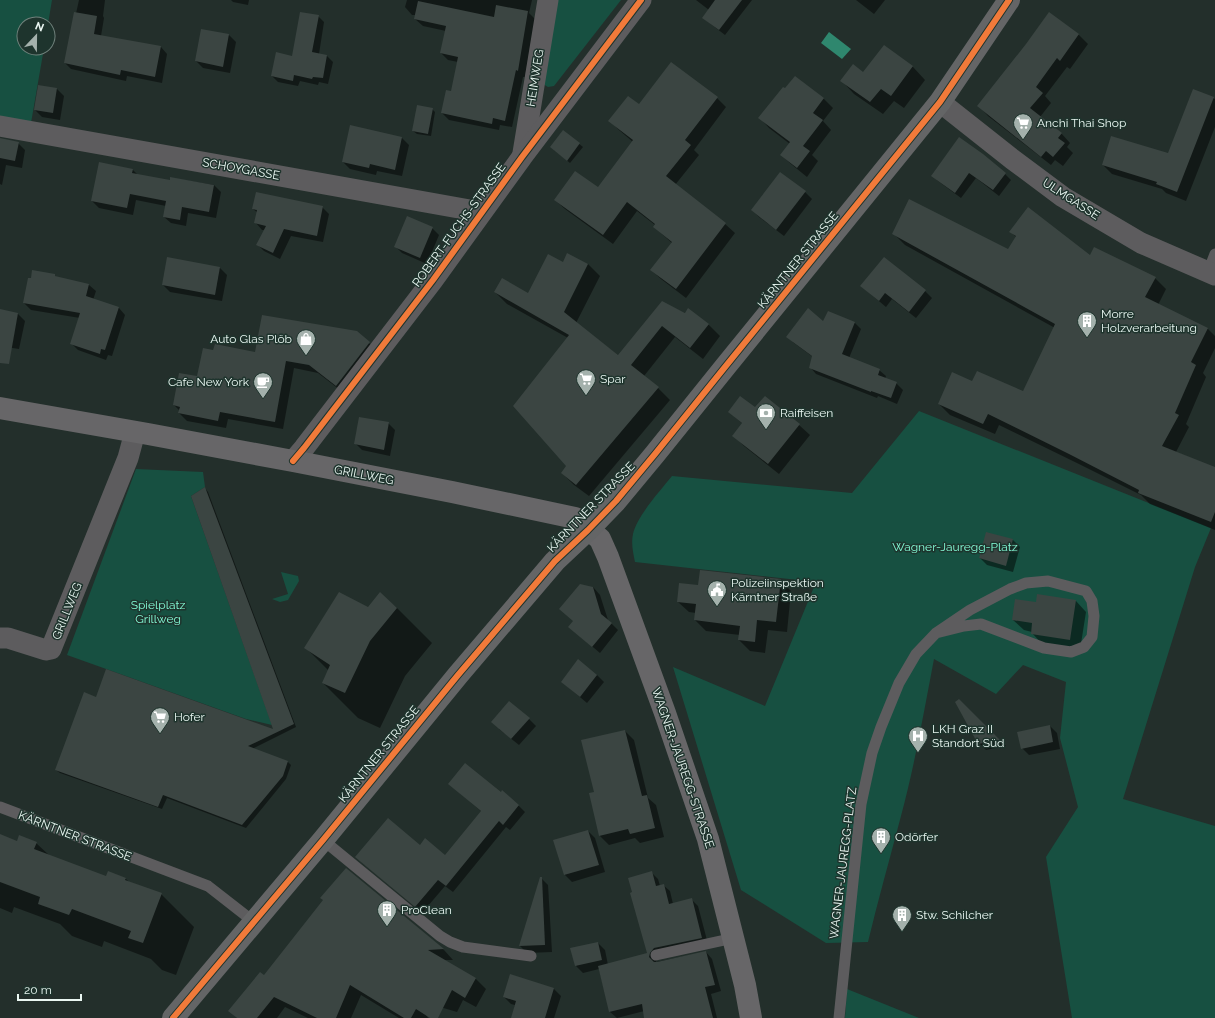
<svg xmlns="http://www.w3.org/2000/svg" width="1215" height="1018" viewBox="0 0 1215 1018" font-family="Raleway,sans-serif">
	<rect width="100%" height="100%" fill="#232f2b"/>
	<g fill="#175041">
		<polygon points="0,0 52,0 48,24 24,24 24,48 44,48 31,123 0,117"/>
		<polygon points="555,0 621,0 554,86 548,87 543,84"/>
		<path d="M919 411 1211 528 1195 567 1123 799 1215 826V1018H1072L1046 857 1078 807 1060 738 1066 682 1023 665 996 694 934 659C924 711 915 764 901 816 890 858 878 900 868 942L826 943 741 890 673 667 765 706 816 582 635 562C633 553 631 543 633 534 637 516 660 491 672 476L852 493Z"/>
		<polygon points="136,469 203,472 205,487 191,496 272,725 246,719 67,655"/>
		<polygon points="281,572 298,576 299,581 288,600 280,602 272,599 288,594"/>
		<polygon points="847,989 919,1018 845,1018"/>
	</g>
	<polygon fill="#2f876e" points="829,32 851,49 842,59 821,43"/>
	<g fill="#0007">
		<polygon points="79,0 105,0 103,16 104,18 101,36 161,47 167,54 162,83 127,76 126,81 71,69 65,63"/>
		<polygon points="231,0 249,0 248,5 233,2"/>
		<polygon points="407,0 532,0 529,13 535,19 525,77 523,77 512,127 500,125 499,130 449,120 442,113 452,92 458,62 448,60 441,53 446,31 423,26 415,19 416,15 412,15 405,7"/>
		<polygon points="696,0 752,0 725,35 703,18 709,10"/>
		<polygon points="856,0 885,0 874,14"/>
		<polygon points="1049,13 1079,35 1088,44 1070,69 1067,67 1045,96 1051,103 1040,117 1061,133 1070,143 1067,147 1073,153 1063,166 1055,160 1051,165 988,116 979,106 1027,44"/>
		<polygon points="318,16 324,22 319,54 327,56 333,62 328,84 319,82 318,85 300,81 298,86 278,82 272,76 292,57"/>
		<polygon points="229,35 236,42 230,73 203,68 196,61"/>
		<polygon points="884,46 913,67 925,80 904,108 894,101 883,114 854,94 842,81 864,74"/>
		<polygon points="795,77 824,99 833,108 823,121 831,130 812,155 818,161 807,177 791,164 781,155 790,144 769,128 760,118"/>
		<polygon points="38,86 57,89 64,96 60,120 42,117 35,110"/>
		<polygon points="717,98 726,107 694,150 699,155 675,185 725,224 735,233 686,298 661,279 651,270 672,243 654,227 655,225 637,211 613,244 565,209 555,200 598,189 633,142 619,130 610,121 639,105"/>
		<polygon points="1213,98 1215,99 1215,127 1186,201 1166,193 1162,189 1112,174 1103,165 1169,154"/>
		<polygon points="432,109 435,112 431,136 417,134 413,131"/>
		<polygon points="563,131 583,147 570,163 554,150"/>
		<polygon points="402,138 409,145 402,176 377,171 376,175 350,169 343,162"/>
		<polygon points="959,138 1005,174 1011,180 999,196 976,178 961,198 938,181 932,175"/>
		<polygon points="0,139 18,143 25,150 22,168 6,165 2,185 0,184"/>
		<polygon points="100,163 133,170 138,175 171,181 171,178 214,185 221,192 216,218 188,213 186,226 171,223 164,217 166,206 136,200 133,215 99,208 92,201"/>
		<polygon points="805,192 812,199 784,236 759,217 752,210"/>
		<polygon points="322,207 329,214 323,242 291,236 280,259 264,251 258,245 265,230 262,230 256,223 258,213 253,209"/>
		<polygon points="432,228 439,235 427,264 402,253 395,246"/>
		<polygon points="1011,232 1155,278 1166,289 1158,305 1208,329 1215,336 1215,348 1203,373 1206,377 1186,424 1189,427 1176,452 1215,468 1215,530 1150,504 1141,495 1081,465 999,425 995,434 950,415 939,404 973,383 1023,392 1055,328 905,245 894,234 1008,251 1016,237"/>
		<polygon points="884,258 925,291 932,298 916,318 892,299 886,307 861,286"/>
		<polygon points="563,263 588,264 600,276 576,323 619,356 662,302 708,324 720,336 703,359 675,337 644,376 658,388 670,400 589,496 574,485 562,473 568,466 568,338 507,304 495,292 529,294"/>
		<polygon points="220,268 227,275 222,301 170,292 163,285"/>
		<polygon points="54,275 56,277 89,285 96,291 93,300 119,308 125,315 112,356 108,355 106,360 78,350 72,344 80,318 31,310 24,303"/>
		<polygon points="0,310 18,314 25,321 19,349 0,346"/>
		<polygon points="824,323 855,323 861,329 849,358 879,370 886,376 885,379 896,383 903,390 897,404 878,396 877,398 816,374 810,367 813,357 794,343 788,337"/>
		<polygon points="356,332 377,350 344,393 318,373 294,368 283,429 228,419 226,428 187,421 179,413 180,411 174,405 198,377 214,351 256,353"/>
		<polygon points="765,397 799,425 810,435 779,474 744,446 733,435 743,424 729,412 755,409"/>
		<polygon points="388,423 395,430 390,456 362,450 355,443"/>
		<polygon points="205,488 208,492 296,727 252,749 288,762 291,765 286,779 246,828 167,798 162,809 60,773 56,770 97,698 275,730"/>
		<polygon points="987,533 1013,540 1020,547 1013,572 987,565 980,558"/>
		<polygon points="780,580 791,591 787,632 768,630 765,653 750,651 739,640 740,635 706,631 695,620 696,613 689,612 678,602 699,586"/>
		<polygon points="593,587 600,595 608,620 618,630 600,653 569,627 574,621"/>
		<polygon points="380,594 397,608 432,643 405,676 380,728 358,718 323,683 329,671 305,647 369,609"/>
		<polygon points="1038,595 1076,601 1086,612 1080,650 1042,644 1032,633 1032,632 1024,630 1013,620 1037,604"/>
		<polygon points="597,675 604,682 587,703 562,682"/>
		<polygon points="958,701 1006,746 986,750 979,743"/>
		<polygon points="529,719 536,726 519,745 499,729"/>
		<polygon points="1050,726 1057,733 1060,749 1029,755 1022,748"/>
		<polygon points="625,731 634,740 648,798 656,805 664,837 640,843 635,838 609,845 600,836 590,794 595,793"/>
		<polygon points="449,784 501,793 519,806 525,812 510,830 506,827 453,892 445,886 422,913 356,857 420,846 445,857 482,812"/>
		<polygon points="588,831 595,838 605,872 572,882 565,875 555,841"/>
		<polygon points="0,835 18,842 36,843 50,856 107,878 125,878 129,882 161,894 194,927 176,975 162,970 151,959 104,941 102,947 72,936 60,924 14,907 12,913 0,908"/>
		<polygon points="346,869 444,950 453,960 444,960 476,979 486,989 476,1007 463,1000 457,1012 430,1004 426,1014 428,1018 399,1018 361,995 351,1018 308,1018 285,1007 277,1018 237,1018 230,1011 265,977 324,901"/>
		<polygon points="651,872 658,879 660,886 663,885 670,891 673,904 691,899 698,906 708,944 657,957 656,962 706,952 712,959 721,991 711,994 717,1018 658,1018 656,1008 617,1018 610,1012 599,969 583,973 576,966 598,943 605,950 608,965 649,954"/>
		<polygon points="541,878 548,885 552,952 527,953 520,946"/>
		<polygon points="511,975 554,989 561,996 554,1018 512,1018 515,1005 511,1004 504,997"/>
	</g>
	<g fill="#3b4542">
		<polygon points="715,0 742,0 719,30 702,18"/>
		<polygon points="418,1 494,17 496,5 528,11 518,71 516,70 505,121 493,118 492,124 441,113 446,90 451,91 458,57 440,53 446,26 414,19"/>
		<polygon points="74,12 97,16 94,34 161,46 155,77 121,70 120,75 64,63"/>
		<polygon points="300,12 319,15 312,52 327,55 323,78 313,77 312,79 294,75 293,81 271,76 276,52 292,56"/>
		<polygon points="1049,12 1079,34 1060,61 1057,58 1036,87 1043,93 1030,108 1062,133 1058,138 1065,143 1053,157 1046,151 1041,157 977,106 1026,44"/>
		<polygon points="201,29 229,34 223,67 195,61"/>
		<polygon points="884,45 913,66 891,96 881,89 870,102 840,81 853,64 863,72"/>
		<polygon points="671,62 718,97 685,140 691,145 666,176 726,223 676,289 650,270 672,242 653,227 655,224 627,202 603,235 554,200 575,171 598,187 633,140 608,121 628,96 639,104"/>
		<polygon points="795,76 824,98 813,113 823,120 803,146 810,151 797,168 780,155 790,142 758,118 783,87 785,88"/>
		<polygon points="38,85 57,88 53,113 34,110"/>
		<polygon points="1193,89 1214,97 1177,192 1156,184 1157,182 1102,165 1111,136 1168,153"/>
		<polygon points="417,105 433,108 428,134 412,131"/>
		<polygon points="350,125 402,137 395,170 370,164 369,168 342,162"/>
		<polygon points="563,130 580,143 567,161 550,147"/>
		<polygon points="959,137 983,154 1006,173 993,190 969,173 955,193 931,176"/>
		<polygon points="0,138 19,142 15,161 0,158"/>
		<polygon points="99,162 133,169 132,173 170,180 170,177 214,185 209,212 182,207 180,220 163,217 166,201 130,194 127,208 91,201"/>
		<polygon points="780,172 806,191 776,230 751,210"/>
		<polygon points="256,192 323,206 317,236 284,229 273,253 256,245 266,226 254,223 257,210 252,209"/>
		<polygon points="909,199 1008,249 1016,236 1009,232 1028,207 1090,255 1094,247 1156,277 1145,297 1208,328 1191,362 1196,365 1175,413 1179,415 1162,446 1215,467 1215,512 1211,522 1138,493 1139,490 1069,454 988,414 983,424 938,404 952,372 972,381 977,371 1023,391 1055,324 892,234"/>
		<polygon points="407,216 433,227 420,258 394,247"/>
		<polygon points="567,253 588,264 564,312 618,355 662,301 685,313 688,308 709,324 690,348 662,326 631,365 659,387 576,485 561,473 566,466 513,406 569,335 494,292 502,278 528,293 548,254 563,262"/>
		<polygon points="167,257 220,267 215,295 162,285"/>
		<polygon points="884,257 926,290 909,312 885,293 879,301 860,286"/>
		<polygon points="32,270 55,274 55,276 89,284 86,296 119,307 105,350 101,349 100,354 70,344 80,313 23,303 28,278 31,278"/>
		<polygon points="808,308 823,321 828,311 855,322 842,354 880,369 878,375 897,382 891,398 871,391 871,392 809,368 812,356 786,337"/>
		<polygon points="0,309 18,313 9,364 0,363"/>
		<polygon points="262,315 357,331 370,342 336,386 309,365 286,361 275,422 220,412 218,421 178,413 180,407 173,405 179,373 197,376 203,348 213,350 215,344 255,352"/>
		<polygon points="740,396 755,407 765,396 800,424 768,464 732,436 742,423 728,412"/>
		<polygon points="359,417 389,422 384,450 354,444"/>
		<polygon points="205,487 294,724 248,746 288,761 283,776 242,825 163,795 158,807 55,770 84,692 96,697 106,669 273,729 191,496"/>
		<polygon points="986,532 1013,539 1006,566 979,558"/>
		<polygon points="700,570 781,579 776,622 757,620 755,642 738,640 740,626 694,620 696,604 677,602 678,593 679,583 698,585"/>
		<polygon points="580,584 593,587 601,614 612,623 592,647 568,627 573,621 559,609"/>
		<polygon points="339,592 368,607 380,592 397,608 370,641 345,693 322,683 330,665 304,648"/>
		<polygon points="1037,594 1076,600 1070,640 1031,634 1032,623 1012,620 1015,599 1036,602"/>
		<polygon points="578,659 597,675 580,697 561,682"/>
		<polygon points="959,699 1000,740 978,744 955,702"/>
		<polygon points="509,701 530,718 511,739 491,722"/>
		<polygon points="1050,725 1053,742 1021,749 1017,732"/>
		<polygon points="625,730 642,796 647,795 655,828 630,834 628,829 599,836 589,793 594,792 581,740"/>
		<polygon points="465,763 501,792 502,790 519,805 503,825 499,821 446,886 438,880 415,907 355,857 388,818 420,845 425,838 445,855 481,811 448,784"/>
		<polygon points="588,830 599,865 564,875 553,840"/>
		<polygon points="0,834 17,841 19,835 37,842 34,849 106,876 108,871 126,878 125,880 162,893 143,943 128,938 131,931 72,909 69,915 38,904 40,897 0,882"/>
		<polygon points="346,868 444,949 428,950 476,978 465,998 452,990 438,1018 430,1018 416,1009 411,1018 404,1018 350,985 336,1018 317,1018 274,997 257,1018 237,1018 228,1011 260,972 264,975 323,900 320,898"/>
		<polygon points="652,871 656,886 664,884 669,904 692,898 702,938 654,948 650,953 649,957 654,962 657,962 706,951 715,985 705,987 713,1018 644,1018 642,1004 609,1012 598,966 647,953 630,893 632,892 628,878"/>
		<polygon points="540,877 542,877 545,945 519,946"/>
		<polygon points="598,942 602,960 575,966 570,948"/>
		<polygon points="510,974 554,988 545,1018 511,1018 516,1001 503,997"/>
	</g>
	<g fill="none" stroke-linecap="round" stroke-linejoin="round">
		<g stroke="#5d5c5e" stroke-width="11">
			<polyline points="1208,272 1215,254"/>
			<polyline points="0,807 208,886 254,922"/>
			<polyline points="323,840 440,936 450,942 463,947 531,956"/>
			<polyline points="656,955 734,938"/>
			<polyline points="839,1018 861,804 872,753 881,727 899,683 916,654 936,633 970,610 1010,589 1026,583 1048,581 1086,591 1092,601 1094,616 1092,637 1084,647 1071,652 1044,648 981,624 964,626 936,633"/>
		</g>
		<g stroke="#5d5c5e" stroke-width="21">
			<polyline points="940,102 1012,159 1063,197 1141,243 1215,275"/>
			<polyline points="0,126 481,212"/>
			<polyline points="523,153 548,0"/>
			<polyline points="293,461 304,448 433,280 522,157 641,0"/>
			<polyline points="0,638 8,638 46,650 51,649 128,458 135,432"/>
		</g>
		<polyline stroke="#676668" stroke-width="22" points="0,408 148,434 293,461 452,492 575,518 600,539 608,557 665,713 708,839 745,985 751,1018"/>
		<polyline stroke="#646566" stroke-width="22" points="173,1018 323,840 458,675 555,561 588,530 616,501 655,454 725,367 940,102 1009,0"/>
		<defs>
			<g id="cycleway">
				<polyline points="293,461 304,448 433,280 522,157 641,0"/>
				<polyline points="173,1018 323,840 458,675 555,561 588,530 616,501 655,454 725,367 940,102 1009,0"/>
			</g>
		</defs>
		<use href="#cycleway" stroke="#1e342d" stroke-width="8"/>
		<use href="#cycleway" stroke="#f17a3a" stroke-width="6"/>
	</g>
	<defs>
		<symbol id="supermarket-pin" viewBox="-11 -11 22 30"><path d="M0 17L-7.5 6A9.5 9.5 0 1 1 7.5 6Z" fill="#a4b1ac" stroke="#1e342d"/><path d="M-6-5.5h2.5l.6 2H6L4.5 2H-2.5L-4.4-4H-6ZM-1.5 3.2a1.3 1.3 0 1 0 .1 0ZM3 3.2a1.3 1.3 0 1 0 .1 0Z" fill="#fff"/></symbol>
		<symbol id="building-pin" viewBox="-11 -11 22 30"><path d="M0 17L-7.5 6A9.5 9.5 0 1 1 7.5 6Z" fill="#a4b1ac" stroke="#1e342d"/><path d="M-4-6H4V6H1V3H-1V6H-4ZM-2.5-4.3h1.7v1.8h-1.7ZM.8-4.3h1.7v1.8H.8ZM-2.5-1h1.7V.8h-1.7ZM.8-1h1.7V.8H.8Z" fill="#fff"/></symbol>
		<symbol id="shop-pin" viewBox="-11 -11 22 30"><path d="M0 17L-7.5 6A9.5 9.5 0 1 1 7.5 6Z" fill="#a4b1ac" stroke="#1e342d"/><path d="M-5-2.5h2.3a2.7 3.5 0 0 1 5.4 0H5L5.5 6h-11ZM-1.5-2.5h3a1.5 2.3 0 0 0-3 0Z" fill="#fff"/></symbol>
		<symbol id="cafe-pin" viewBox="-11 -11 22 30"><path d="M0 17L-7.5 6A9.5 9.5 0 1 1 7.5 6Z" fill="#a4b1ac" stroke="#1e342d"/><path d="M-5.5-4.5H6V0H3Q3 3.5 0 3.5H-2.5Q-5.5 3.5-5.5 0ZM3-3.2v2h1.7v-2ZM-6 4.5H4V6H-6Z" fill="#fff"/></symbol>
		<symbol id="bank-pin" viewBox="-11 -11 22 30"><path d="M0 17L-7.5 6A9.5 9.5 0 1 1 7.5 6Z" fill="#a4b1ac" stroke="#1e342d"/><path d="M-6-4H6V4H-6ZM0-2.3a2.3 2.3 0 1 0 0 4.6a2.3 2.3 0 1 0 0-4.6Z" fill="#fff"/></symbol>
		<symbol id="civic-pin" viewBox="-11 -11 22 30"><path d="M0 17L-7.5 6A9.5 9.5 0 1 1 7.5 6Z" fill="#a4b1ac" stroke="#1e342d"/><path d="M-.6-6.5H3V-4.5H.6V-3L4-1V1h2V6H-6V1h2V-1L-.6-3ZM-1.2 2.5V6h2.4V2.5Z" fill="#fff"/></symbol>
		<symbol id="hospital-pin" viewBox="-11 -11 22 30"><path d="M0 17L-7.5 6A9.5 9.5 0 1 1 7.5 6Z" fill="#a4b1ac" stroke="#1e342d"/><path d="M-5-5h3v3.5h4V-5h3V5h-3V1.5h-4V5h-3Z" fill="#fff"/></symbol>
	</defs>
	<g fill-rule="evenodd">
		<use href="#supermarket-pin" x="1012" y="112" width="22" height="30"/>
		<use href="#building-pin" x="1076" y="310" width="22" height="30"/>
		<use href="#shop-pin" x="295" y="328" width="22" height="30"/>
		<use href="#supermarket-pin" x="575" y="368" width="22" height="30"/>
		<use href="#cafe-pin" x="252" y="371" width="22" height="30"/>
		<use href="#bank-pin" x="755" y="402" width="22" height="30"/>
		<use href="#civic-pin" x="706" y="579" width="22" height="30"/>
		<use href="#supermarket-pin" x="149" y="706" width="22" height="30"/>
		<use href="#hospital-pin" x="907" y="725" width="22" height="30"/>
		<use href="#building-pin" x="870" y="826" width="22" height="30"/>
		<use href="#building-pin" x="376" y="899" width="22" height="30"/>
		<use href="#building-pin" x="891" y="904" width="22" height="30"/>
	</g>
	<g text-anchor="middle" dominant-baseline="central" stroke-width="3" stroke-linejoin="round" paint-order="stroke">
		<g font-size="12" fill="#eaf7f2" stroke="#1e342d">
			<text transform="translate(535 78) rotate(-81)">HEIMWEG</text>
			<text transform="translate(241 169) rotate(10)">SCHOYGASSE</text>
			<text transform="translate(1071 199) rotate(33)">ULMGASSE</text>
			<text transform="translate(459 225) rotate(-54)">ROBERT-FUCHS-STRASSE</text>
			<text transform="translate(798 260) rotate(-51)">KÄRNTNER STRASSE</text>
			<text transform="translate(364 475) rotate(11)">GRILLWEG</text>
			<text transform="translate(591 507) rotate(-46)">KÄRNTNER STRASSE</text>
			<text transform="translate(67 611) rotate(-68)">GRILLWEG</text>
			<text transform="translate(379 754) rotate(-51)">KÄRNTNER STRASSE</text>
			<text transform="translate(683 768) rotate(71)">WAGNER-JAUREGG-STRASSE</text>
			<text transform="translate(75 836) rotate(21)">KÄRNTNER STRASSE</text>
			<text transform="translate(843 863) rotate(-83)">WAGNER-JAUREGG-PLATZ</text>
		</g>
		<g font-size="12" fill="#eaf7f2" stroke="#1e342d" text-anchor="start">
			<text x="1037" y="123">Anchi Thai Shop</text>
			<text x="1101" y="314">Morre<tspan x="1101" dy="14">Holzverarbeitung</tspan></text>
			<text x="292" y="339" text-anchor="end">Auto Glas Plöb</text>
			<text x="600" y="379">Spar</text>
			<text x="249" y="382" text-anchor="end">Cafe New York</text>
			<text x="780" y="413">Raiffeisen</text>
			<text x="731" y="583">Polizeiinspektion<tspan x="731" dy="14">Kärntner Straße</tspan></text>
			<text x="174" y="717">Hofer</text>
			<text x="932" y="729">LKH Graz II<tspan x="932" dy="14">Standort Süd</tspan></text>
			<text x="895" y="837">Odörfer</text>
			<text x="401" y="910">ProClean</text>
			<text x="916" y="915">Stw. Schilcher</text>
		</g>
		<g font-size="12" fill="#83fbd6" stroke="#1e342d">
			<text x="955" y="547">Wagner-Jauregg-Platz</text>
			<text x="158" y="605">Spielplatz<tspan x="158" dy="14">Grillweg</tspan></text>
		</g>
	</g>
	<g transform="translate(36 36) rotate(22)"><circle r="19" fill="#1e342d" stroke="#70827c"/>
	<path d="M0-3L7 15L0 10L-7 15Z" fill="#a4b1ac"/>
	<text y="-6" font-size="11" font-weight="bold" text-anchor="middle" fill="#eaf7f2">N</text>
	</g>
	<path d="M18 994v6h63v-6" fill="none" stroke="#eaf7f2" stroke-width="2"/>
	<text x="24" y="994" font-size="12" fill="#eaf7f2" stroke="#1e342d" stroke-width="3" paint-order="stroke">20 m</text>
</svg>
